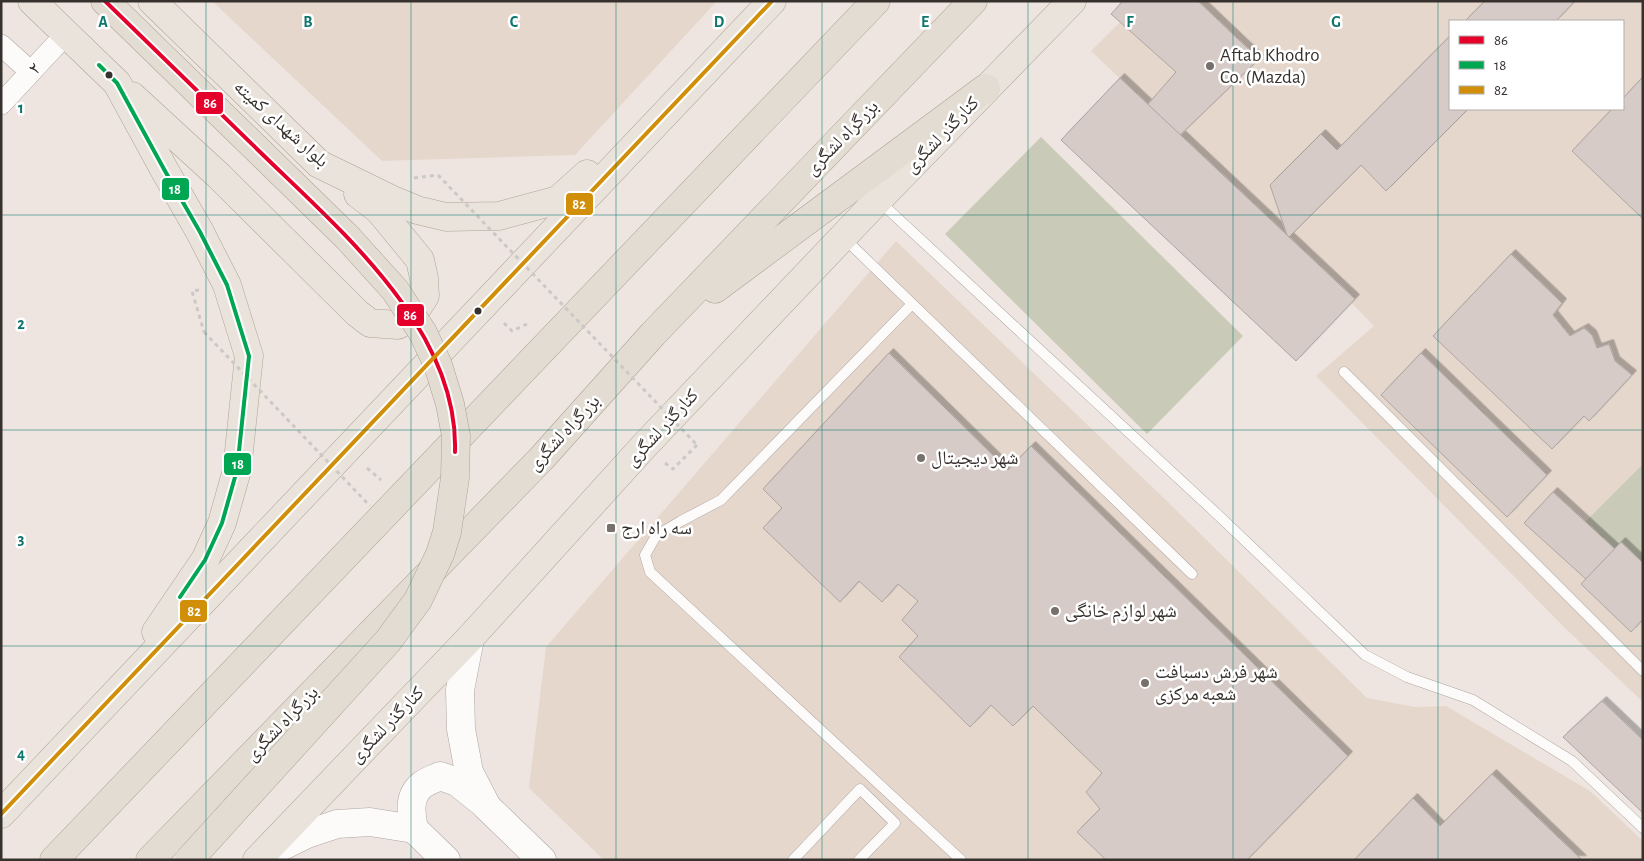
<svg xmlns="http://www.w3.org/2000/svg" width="1644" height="861" viewBox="0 0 1644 861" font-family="'Alegreya Sans','Noto Naskh Arabic',sans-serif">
	<defs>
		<filter id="shadow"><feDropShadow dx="4.5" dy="-4.5" stdDeviation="0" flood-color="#0004"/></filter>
	</defs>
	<rect width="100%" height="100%" fill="#eee5e1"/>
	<g fill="#e6d7cd" fill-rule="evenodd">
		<polygon points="212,1 717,1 575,155 382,161"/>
		<path d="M1141 1H1643V702L1566 629 1316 376 1374 326 1288 238 1091 51ZM1450 21H1623V109H1450Z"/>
		<polygon points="896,241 1171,505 1367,698 1415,707 1446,706 1590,791 1643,841 1643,860 604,860 529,788 546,647"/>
	</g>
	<g fill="#c9cab7">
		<polygon points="1041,137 1243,336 1147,434 945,234"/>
		<polygon points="1643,464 1643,597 1576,531"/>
	</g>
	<g fill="#d6cbc7" stroke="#aca5a2" filter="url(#shadow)">
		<polygon points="1123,1 1198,1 1259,59 1174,141 1142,111 1176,72 1111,14"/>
		<polygon points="1485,1 1575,1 1556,21 1465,21"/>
		<polygon points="1450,36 1450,109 1468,109 1386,191 1361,165 1288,238 1270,185 1321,134 1337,150"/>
		<polygon points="1643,77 1643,219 1572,151 1612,109 1623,109 1623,98"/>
		<polygon points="1120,78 1355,299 1296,361 1061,140"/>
		<polygon points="1511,254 1562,303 1553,315 1570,336 1584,328 1592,335 1597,348 1609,344 1615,361 1632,375 1589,421 1584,416 1552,449 1433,336"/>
		<polygon points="889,353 1008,470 1031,446 1348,756 1247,860 1106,860 1077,832 1100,809 1086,792 1102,773 1033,706 1013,726 991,705 970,727 899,657 918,636 902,620 918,601 898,584 882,602 859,581 840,602 763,528 782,508 763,489"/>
		<polygon points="1421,353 1547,475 1507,517 1381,395"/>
		<polygon points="1553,492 1615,549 1587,580 1524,523"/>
		<polygon points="1621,542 1643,563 1643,619 1631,632 1581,584"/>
		<polygon points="1602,701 1643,740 1643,813 1563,737"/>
		<polygon points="1492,774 1582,860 1354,860 1413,798 1440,826"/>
	</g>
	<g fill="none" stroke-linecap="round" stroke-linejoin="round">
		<defs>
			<g id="service">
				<polyline points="879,201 1217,514 1365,655 1407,677 1473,700 1572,761 1643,828"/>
				<polyline points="844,238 1192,574"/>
				<polyline points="912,304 721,500 681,521 656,536 645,555 650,572 961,860"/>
				<polyline points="1344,372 1643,671"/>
				<polyline points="793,860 860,789 895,823 859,860"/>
			</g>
			<g id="minor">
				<polyline points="1,45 31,72"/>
				<polyline points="1,104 67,33"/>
			</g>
			<g id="secondary">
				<polyline points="470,638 460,690 461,729 469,772 487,807 542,860"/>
				<path d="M414 829C411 814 408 796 422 785 427 781 434 779 440 776L457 782 482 802"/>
				<polyline points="262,856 307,834 337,824 370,822 414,829 446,860"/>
			</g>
			<g id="primary">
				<polyline points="32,1 117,83 165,171 200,232 227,285 249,356 237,470 222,523 205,560 156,632"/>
				<polyline points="152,1 319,164 395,201 417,210 446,217 499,216 558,200 587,174"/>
				<polyline points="132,96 219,176 357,313 370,323 398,325 413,314 425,296 424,278 420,260 379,210 358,194"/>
				<polyline points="1,814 772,1"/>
				<polyline points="257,860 470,638 645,445 878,200 1072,1"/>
			</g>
			<g id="trunk">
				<polyline points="105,1 347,237"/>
				<polyline points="715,289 986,88"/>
				<polyline points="54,860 876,1"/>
				<polyline points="150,860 541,459 653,334 973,1"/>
			</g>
		</defs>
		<use href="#service" stroke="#ada6a3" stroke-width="11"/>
		<use href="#minor" stroke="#ada6a3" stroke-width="22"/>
		<use href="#secondary" stroke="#ada6a3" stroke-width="29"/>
		<use href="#primary" stroke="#aea395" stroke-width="29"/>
		<use href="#trunk" stroke="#aea395" stroke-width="29"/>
		<g stroke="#cbc8c6" stroke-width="3" stroke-dasharray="4 4" stroke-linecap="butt">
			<polyline points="414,178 438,175"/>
			<polyline points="199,290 192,291 204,332"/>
			<polyline points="504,323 512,331 527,324"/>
			<polyline points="665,463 673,469 697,445"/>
			<polyline points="367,468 381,480"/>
		</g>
		<use href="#service" stroke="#fcfbfa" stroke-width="10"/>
		<use href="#minor" stroke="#fcfbfa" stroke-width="21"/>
		<use href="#secondary" stroke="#fcfbfa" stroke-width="28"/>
		<use href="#primary" stroke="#e9e3dc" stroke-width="28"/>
		<use href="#trunk" stroke="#e2dcd2" stroke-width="28"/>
		<defs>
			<polyline id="trunk-bridge" points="189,860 388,641 418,600 440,554 447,532 455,478 456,436 450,404 438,365 423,333 395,290 347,237"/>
		</defs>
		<use href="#trunk-bridge" stroke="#aea395" stroke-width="29" stroke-linecap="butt"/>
		<g stroke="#cbc8c6" stroke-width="3" stroke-dasharray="4 4" stroke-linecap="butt">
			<polyline points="438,175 697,445"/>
			<polyline points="204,332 370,506"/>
		</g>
		<use href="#trunk-bridge" stroke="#e2dcd2" stroke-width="28"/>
		<defs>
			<path id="bus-1" d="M105 1C156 51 208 101 259 151 340 230 459 329 455 452"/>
			<polyline id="bus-2" points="99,65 117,83 165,171 200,232 227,285 249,356 237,470 222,523 205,560 180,597"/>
			<polyline id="bus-3" points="1,814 772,1"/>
		</defs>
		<use href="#bus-1" stroke="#fff" stroke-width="8"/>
		<use href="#bus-2" stroke="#fff" stroke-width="8"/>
		<use href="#bus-3" stroke="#fff" stroke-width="8"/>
		<use href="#bus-1" stroke="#e4002b" stroke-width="4"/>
		<use href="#bus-2" stroke="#00a651" stroke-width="4"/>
		<use href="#bus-3" stroke="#d18f09" stroke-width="4"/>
	</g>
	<path fill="none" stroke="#0f766e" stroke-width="1" stroke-opacity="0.55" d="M206 1V860M411 1V860M616 1V860M822 1V860M1028 1V860M1233 1V860M1438 1V860M1 215H1643M1 430H1643M1 646H1643"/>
	<g fill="#77706d" stroke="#fff" stroke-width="2">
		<circle cx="1210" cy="66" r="5"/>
		<circle cx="921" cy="458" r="5"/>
		<rect x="606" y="523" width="10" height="10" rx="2.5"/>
		<circle cx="1055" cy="611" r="5"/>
		<circle cx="1145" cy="683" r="5"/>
	</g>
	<g fill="#37312e" stroke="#fff" stroke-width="2">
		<circle cx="109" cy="75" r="4.5"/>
		<circle cx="478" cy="311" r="4.5"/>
	</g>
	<g text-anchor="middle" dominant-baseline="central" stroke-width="5" stroke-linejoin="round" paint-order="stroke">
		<g font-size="19" fill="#37312e" stroke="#fff" text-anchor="start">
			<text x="1220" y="55">Aftab Khodro<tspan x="1220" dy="22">Co. (Mazda)</tspan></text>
			<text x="931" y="458">شهر دیجیتال</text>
			<text x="621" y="528">سه راه ارج</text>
			<text x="1065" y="611">شهر لوازم خانگی</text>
			<text x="1155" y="672">شهر فرش دسبافت<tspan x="1155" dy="22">شعبه مرکزی</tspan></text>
		</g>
		<g font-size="19" fill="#37312e" stroke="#fff">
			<text transform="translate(35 69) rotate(-47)">۲</text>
			<text transform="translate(281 124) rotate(42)">بلوار شهدای کمیته</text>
			<text transform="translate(942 135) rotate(-46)">کنارگذر لشگری</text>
			<text transform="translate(842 138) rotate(-46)">بزرگراه لشگری</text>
			<text transform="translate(662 428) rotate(-47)">کنارگذر لشگری</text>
			<text transform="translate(564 433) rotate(-47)">بزرگراه لشگری</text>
			<text transform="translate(282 724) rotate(-46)">بزرگراه لشگری</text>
			<text transform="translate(387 725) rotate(-46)">کنارگذر لشگری</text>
		</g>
	</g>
	<g font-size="16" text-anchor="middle" font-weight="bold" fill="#0f766e" stroke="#fff" stroke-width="5" stroke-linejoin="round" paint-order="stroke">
		<text x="103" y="27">A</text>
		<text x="308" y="27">B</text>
		<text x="514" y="27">C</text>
		<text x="719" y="27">D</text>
		<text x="925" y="27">E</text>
		<text x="1130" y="27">F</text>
		<text x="1336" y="27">G</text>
		<text x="21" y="113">1</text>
		<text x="21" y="329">2</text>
		<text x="21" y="544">3</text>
		<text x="21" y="759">4</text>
	</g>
	<g stroke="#fff" stroke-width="2">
		<rect x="195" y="91" width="29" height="24" rx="5" fill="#e4002b"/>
		<rect x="161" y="177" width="29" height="24" rx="5" fill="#00a651"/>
		<rect x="565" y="192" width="29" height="24" rx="5" fill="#d18f09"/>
		<rect x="396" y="303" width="29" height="24" rx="5" fill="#e4002b"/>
		<rect x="223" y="452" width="29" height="24" rx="5" fill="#00a651"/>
		<rect x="179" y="599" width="29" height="24" rx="5" fill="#d18f09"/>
	</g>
	<g font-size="14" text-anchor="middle" font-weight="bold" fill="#fff">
		<text x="210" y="108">86</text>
		<text x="175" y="194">18</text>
		<text x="579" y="209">82</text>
		<text x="410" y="320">86</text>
		<text x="238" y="469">18</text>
		<text x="194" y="616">82</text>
	</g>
	<rect width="1644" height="861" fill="none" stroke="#37312e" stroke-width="5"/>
	<rect x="1449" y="20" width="175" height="90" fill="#ffffff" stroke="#afadab"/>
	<rect x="1459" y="36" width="25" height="8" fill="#e4002b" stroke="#afadab"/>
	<text x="1494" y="45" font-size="15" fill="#37312e">86</text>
	<rect x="1459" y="61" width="25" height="8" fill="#00a651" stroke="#afadab"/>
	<text x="1494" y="70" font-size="15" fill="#37312e">18</text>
	<rect x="1459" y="86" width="25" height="8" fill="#d18f09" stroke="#afadab"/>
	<text x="1494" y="95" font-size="15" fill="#37312e">82</text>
</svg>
